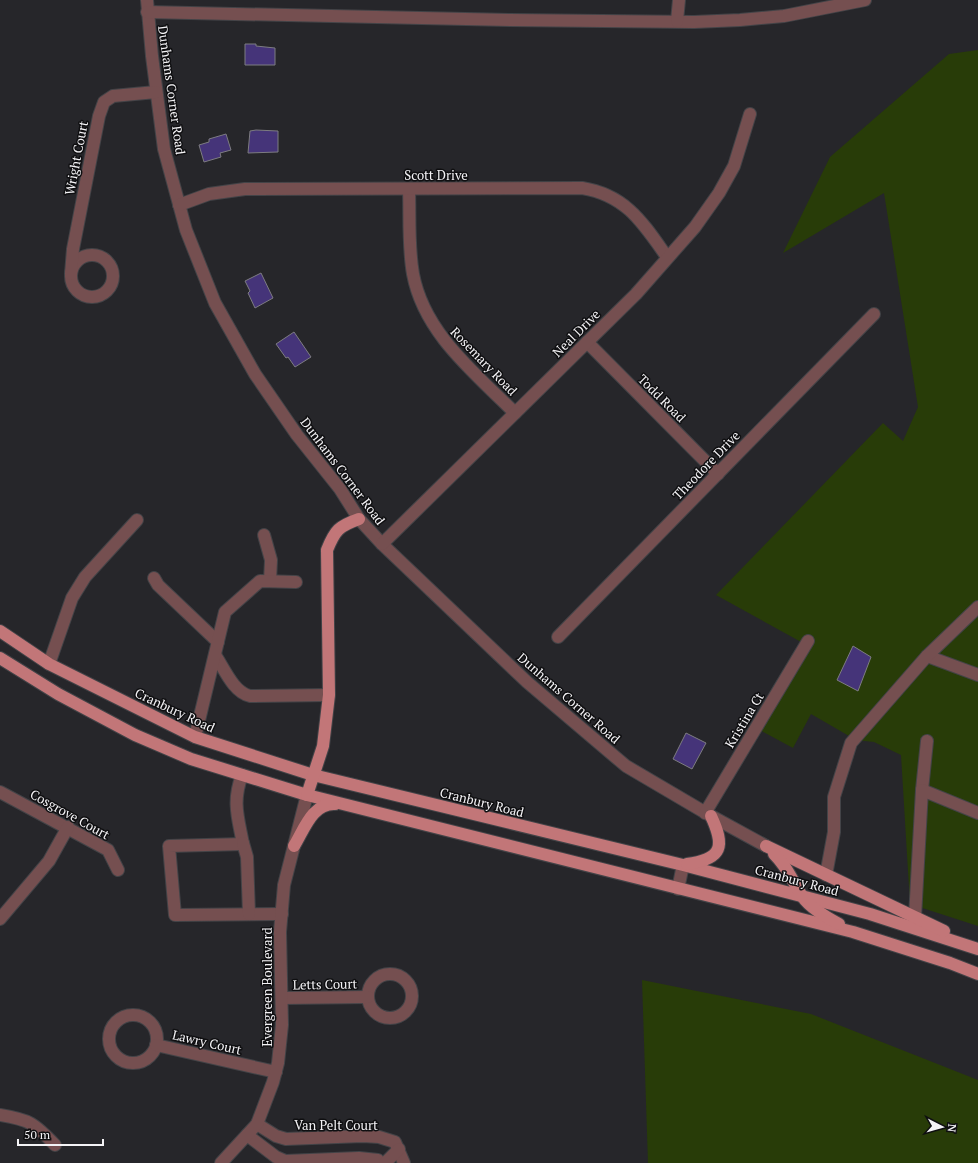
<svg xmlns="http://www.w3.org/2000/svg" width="978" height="1163" viewBox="0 0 978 1163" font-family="'PT Serif',serif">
	<rect width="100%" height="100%" fill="#26262a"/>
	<g fill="#283c08">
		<polygon points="978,50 978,926 910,904 901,755 874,742 856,740 811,714 793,748 758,729 803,643 716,595 883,423 903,441 918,407 884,193 783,253 830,157 949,54"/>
		<polygon points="642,980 811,1014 978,1080 978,1163 648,1163"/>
	</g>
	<g fill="#453479" stroke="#7d7c81">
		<polygon points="245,44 256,44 256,46 275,48 275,65 245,65"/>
		<polygon points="256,130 278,131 278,152 248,153 250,131"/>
		<polygon points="226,134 231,150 220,153 221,157 204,162 199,145 209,142 209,139"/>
		<polygon points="261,273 273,298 255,308 248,293 250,291 245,281"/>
		<polygon points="294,332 311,357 295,367 288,357 286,358 276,344"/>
		<polygon points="853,646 871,657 858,691 837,680"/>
		<polygon points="686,733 706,743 692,769 673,759"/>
	</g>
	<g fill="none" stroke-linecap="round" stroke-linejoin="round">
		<defs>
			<g id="minor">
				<polyline points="147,0 152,56 164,149 186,230 215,303 255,374 297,435 340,489 359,519 382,544 527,682 626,766 711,816 766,846"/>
				<polyline points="147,12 510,20 694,22 740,20 784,16 865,0"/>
				<polyline points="677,21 679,0"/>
				<path d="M409 189C410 217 408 246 413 274 424 333 474 372 515 413"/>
				<path d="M179 205 209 194 245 189 582 188C626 195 643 223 667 257"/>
				<circle cx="92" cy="276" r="21"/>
				<polyline points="71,274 73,249 99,116 104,102 113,96 156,92"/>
				<polyline points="587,342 718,474"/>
				<polyline points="264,535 271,560 270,581"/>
				<polyline points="382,544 636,294 695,227 719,193 734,166 750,114"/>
				<polyline points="154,578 158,585 218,642"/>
				<polyline points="558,637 874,314"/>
				<path d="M215 655C224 668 233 692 250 696L329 695"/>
				<polyline points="927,656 978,675"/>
				<polyline points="49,664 72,598 85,577 137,520"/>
				<polyline points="195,737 225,612 260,581 296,582"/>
				<path d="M242 775C232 802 238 817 243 844L169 846 175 915 282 914"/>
				<polyline points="922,790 927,741"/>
				<polyline points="0,792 108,850 118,870"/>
				<polyline points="705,813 808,641"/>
				<polyline points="243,843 247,857 249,914"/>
				<polyline points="826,875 834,832 834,797 851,743 927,656 978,607"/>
				<polyline points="678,889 683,865"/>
				<polyline points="915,917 922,790 978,813"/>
				<polyline points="0,919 49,861 68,827"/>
				<circle cx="390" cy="996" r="22"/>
				<polyline points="282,998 368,997"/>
				<circle cx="133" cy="1039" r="24"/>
				<polyline points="156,1045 276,1072"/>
				<path d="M0 1115C30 1120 34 1123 55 1145"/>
				<polyline points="257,1124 276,1136 286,1139 363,1136 379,1137 395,1142 404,1163"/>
				<polyline points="247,1135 276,1157 285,1161 359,1158 378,1160 380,1163"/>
				<polyline points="221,1163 257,1124 273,1082 278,1063 282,1025 280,932 284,885 307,795"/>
				<polyline points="385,1163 399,1149"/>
			</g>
			<g id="major">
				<polyline points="0,631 49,664 195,737 313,775 683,865 870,914 978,949"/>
				<polyline points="0,658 58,694 135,735 191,759 307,795 853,932 950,963 978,974"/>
				<path d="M307 795 323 746 329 695 327 550C335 530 339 526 359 519"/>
				<path d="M294 846C304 830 312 803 335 804"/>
				<polyline points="766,846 944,931"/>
				<path d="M774 854C789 869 791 879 802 896 810 908 826 917 839 924"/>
				<path d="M687 864C723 859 725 846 711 816"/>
			</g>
		</defs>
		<use href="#minor" stroke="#434347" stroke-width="14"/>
		<use href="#major" stroke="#434347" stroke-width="14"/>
		<use href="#minor" stroke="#754f50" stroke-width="12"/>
		<use href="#major" stroke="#c27678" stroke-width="12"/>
	</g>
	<g text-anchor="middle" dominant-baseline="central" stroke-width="3" stroke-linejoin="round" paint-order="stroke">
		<g font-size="13" fill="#f4f3f6" stroke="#0f0f11">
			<text transform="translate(172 90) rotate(82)">Dunhams Corner Road</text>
			<text transform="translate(76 158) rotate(-79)">Wright Court</text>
			<text x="436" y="175">Scott Drive</text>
			<text transform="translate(576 333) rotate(-45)">Neal Drive</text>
			<text transform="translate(484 361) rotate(46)">Rosemary Road</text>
			<text transform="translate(662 398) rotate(45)">Todd Road</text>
			<text transform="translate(706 465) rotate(-46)">Theodore Drive</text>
			<text transform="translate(343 471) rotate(53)">Dunhams Corner Road</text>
			<text transform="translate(569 698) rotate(41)">Dunhams Corner Road</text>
			<text transform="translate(175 710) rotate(25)">Cranbury Road</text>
			<text transform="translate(744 720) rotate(-59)">Kristina Ct</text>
			<text transform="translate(482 802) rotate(14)">Cranbury Road</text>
			<text transform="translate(70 814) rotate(29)">Cosgrove Court</text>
			<text transform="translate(797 880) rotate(15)">Cranbury Road</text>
			<text transform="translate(325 984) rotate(-1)">Letts Court</text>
			<text transform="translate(267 987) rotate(-90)">Evergreen Boulevard</text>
			<text transform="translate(207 1042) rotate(13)">Lawry Court</text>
			<text x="336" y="1125">Van Pelt Court</text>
		</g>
	</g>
	<g transform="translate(942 1127) rotate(96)" stroke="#0f0f11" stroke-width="3" paint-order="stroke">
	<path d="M0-3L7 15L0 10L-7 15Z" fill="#f4f3f6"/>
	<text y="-6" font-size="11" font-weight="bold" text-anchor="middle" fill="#f4f3f6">N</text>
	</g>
	<path d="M18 1139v6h85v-6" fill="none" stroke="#f4f3f6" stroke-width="2"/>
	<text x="24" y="1139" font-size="12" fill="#f4f3f6" stroke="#0f0f11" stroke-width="3" paint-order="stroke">50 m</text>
</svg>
